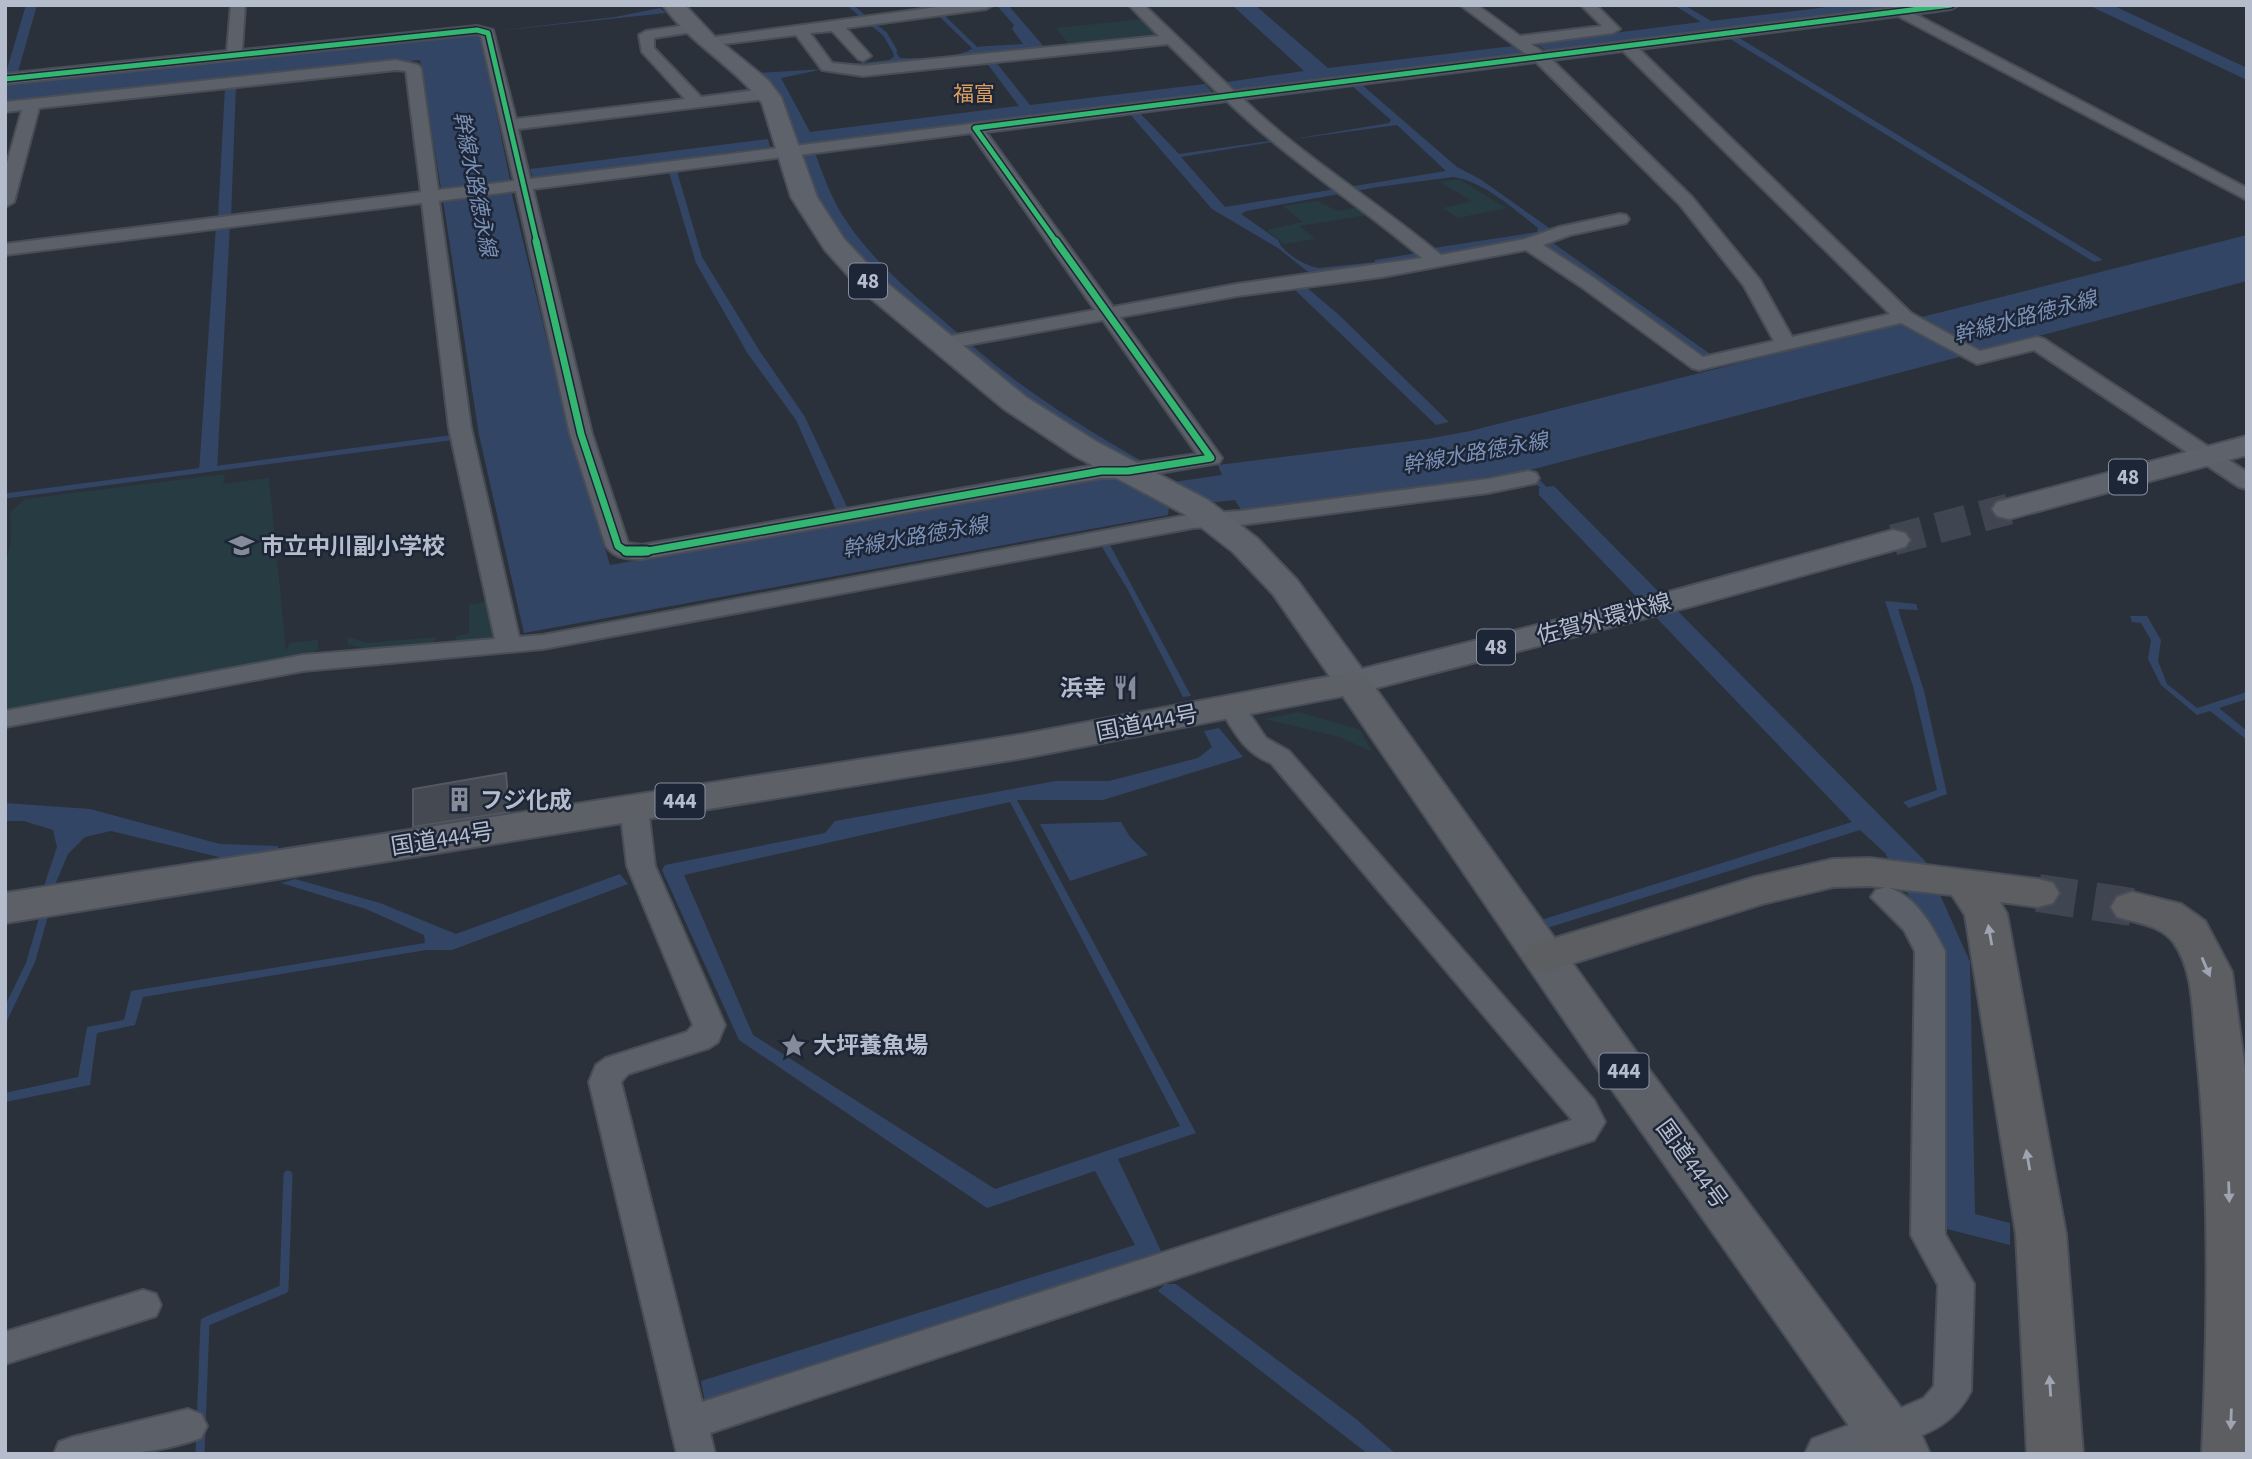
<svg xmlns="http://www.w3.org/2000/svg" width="2252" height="1459" viewBox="0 0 2252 1459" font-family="'Source Sans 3','Noto Sans JP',sans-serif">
	<rect width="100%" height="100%" fill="#2b313b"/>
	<g fill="#273c42">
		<polygon points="1144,19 1163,38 1072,48 1056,28"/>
		<polygon points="1459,179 1506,208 1458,218 1443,208 1472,201 1440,182"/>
		<polygon points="1317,201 1337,211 1361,207 1372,214 1300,226 1315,239 1284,244 1267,230 1303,222 1283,206"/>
		<polygon points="225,474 223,484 269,478 286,651 290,643 318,640 318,649 310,656 5,713 5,565 11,542 10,513 25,499"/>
		<polygon points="490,601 497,636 494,639 457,642 455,636 469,634 469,605"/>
		<polygon points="348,637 367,643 436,637 433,644 364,649 348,644"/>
		<polygon points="1299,712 1360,730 1372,752 1340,737 1265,719"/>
	</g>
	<g fill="#334565" fill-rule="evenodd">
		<polygon points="26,5 37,5 17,75 5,76"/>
		<path d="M1002 5H1008L1046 49 861 68 835 66 889 60 894 57 893 51H895L900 58C916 59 964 58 974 47L1023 44 1012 29 1014 25 998 7Z"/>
		<polygon points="1232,5 1255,5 1328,68 1513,46 1524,55 1234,90 1227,82 1304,71"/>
		<polygon points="1674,5 1684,5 1711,21 1843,5 1876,5 1884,9 1548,52 1535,43 1701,22"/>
		<polygon points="2088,5 2112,5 2247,68 2247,80"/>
		<polygon points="660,8 666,13 496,31 615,17"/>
		<polygon points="476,33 480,34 510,180 492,182 493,193 511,191 568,428 610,565 1110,476 1131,488 1222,475 1218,465 1427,439 1470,431 2247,235 2247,281 1534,469 1490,477 1241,510 1235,500 1169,507 1168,515 524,633 479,435 443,200 460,197 458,187 441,188 420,60 5,104 5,82"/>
		<polygon points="1736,36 2103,260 2094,262 1727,37"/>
		<polygon points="995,61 1030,105 1205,84 1213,93 799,144 782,100 757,73 824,69 781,78 810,132 1019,106 986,62"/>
		<path d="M1361 84 1457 167 1480 179 1552 230 1536 238 1443 255 1423 256 1393 265 1312 275 1278 248 1212 209 1128 112 1138 111 1179 154 1269 141 1272 142 1181 157 1225 207 1446 171 1397 125 1287 140 1389 123 1391 120 1351 85ZM1453 177C1483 181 1514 209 1538 228L1537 232 1434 248 1435 250 1375 260V262L1319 268C1306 267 1282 252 1278 240L1241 214 1246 211 1377 187Z"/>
		<polygon points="236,85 231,217 218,218 225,87"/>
		<polygon points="768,139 770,147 533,178 530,169"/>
		<path d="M815 153C824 177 832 201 847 222 877 267 921 301 961 336L952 338C903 296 846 255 818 195 812 182 808 168 803 154Z"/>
		<polygon points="676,168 702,257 759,350 805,417 847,507 836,510 796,420 748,354 696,263 668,169"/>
		<polygon points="230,224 217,470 199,473 216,226"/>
		<polygon points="1553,243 1713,356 1700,358 1542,246"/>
		<polygon points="1306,287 1339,315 1449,422 1436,425 1294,289"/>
		<path d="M968 342C1023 390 1077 424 1140 460L1134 462 1058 420 1020 393 960 344Z"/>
		<polygon points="1554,486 1925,861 1970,962 1975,1214 2010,1223 2010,1245 1947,1229 1942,956 1885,853 1860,830 1547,928 1541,920 1852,822 1539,495 1539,488"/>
		<polygon points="1110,545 1191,696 1183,697 1128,590 1102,547"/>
		<polygon points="1885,601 1916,604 1918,610 1898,609 1924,691 1947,794 1909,808 1903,802 1937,790 1913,686"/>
		<polygon points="2130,616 2147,616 2161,640 2158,661 2167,684 2197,708 2247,692 2247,699 2219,708 2247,731 2247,740 2210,711 2197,715 2161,685 2148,659 2151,640 2141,623 2132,622"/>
		<path d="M1219 728 1243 757 1103 800H1017L1196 1133 1118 1159 1161 1251 1152 1258 705 1402 701 1381 1135 1245 1095 1171 987 1208 739 1040 662 870 665 865 825 833 835 821 1056 781H1109L1198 758 1212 747 1204 731ZM1010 802 1180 1126 995 1189 753 1035 684 875Z"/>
		<polygon points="5,803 90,809 220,844 278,846 278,850 227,859 111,831 85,837 68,854 54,887 43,889 57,847 53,830 24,821 5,821"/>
		<polygon points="1121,822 1130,837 1148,855 1070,881 1040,824"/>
		<polygon points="620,874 628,884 452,950 426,950 143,997 135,1025 97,1033 90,1085 5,1102 5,1093 78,1077 87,1027 124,1020 131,991 425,943 424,935 366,909 281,883 295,879 380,903 456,934"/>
		<polygon points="48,916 35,962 5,1025 5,1006 26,963 39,918"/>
		<polygon points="1165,1284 1176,1284 1356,1419 1396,1454 1368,1454 1158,1291"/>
	</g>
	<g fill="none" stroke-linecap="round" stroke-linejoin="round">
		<g stroke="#334565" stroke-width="4.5">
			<polyline points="850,5 866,19"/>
			<polyline points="940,14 974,47"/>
			<polyline points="870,22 885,34 895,51"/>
			<polyline points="726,94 747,91"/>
		</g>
		<g stroke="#334565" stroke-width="5">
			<polyline points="1531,475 1550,494"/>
			<polyline points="5,496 449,438"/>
		</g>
		<polyline stroke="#334565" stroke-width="9" points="200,1454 205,1322 284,1289 288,1175"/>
	</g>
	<polygon fill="#444952" stroke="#535963" stroke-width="2" points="506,773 509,812 413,827 413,789"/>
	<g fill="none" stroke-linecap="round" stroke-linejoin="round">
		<polyline stroke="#404651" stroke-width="31" stroke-dasharray="31 15" stroke-linecap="butt" points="1893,540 2009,509"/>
		<polyline stroke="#404651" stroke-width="38" stroke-dasharray="38 19" stroke-linecap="butt" points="2038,893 2132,907"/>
		<defs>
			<g id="minor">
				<path d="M231 5H245L242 50 477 26 493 30 516 119 685 99 642 52 639 35 646 31 694 24 699 25 701 28 699 31 654 38V48L701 97 766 89 774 94 766 99 518 129 530 179 1218 93 1168 44 863 76 822 70 796 35 707 46 700 42 707 38 952 5H993L986 9 846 28 871 56 863 61 858 59 832 31 810 33 832 63 863 66 1159 36 1129 5H1144L1234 91 1526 54 1460 5H1477L1520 36 1602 26 1581 5H1596L1620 29 1613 33 1531 44 1543 52 1899 7 1958 5 1951 9 1915 14 2247 188V200L1898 16 1639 49 1911 313 1980 351 2037 337 2044 339 2247 472V489L2239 487 2034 350 1977 364 1901 323 1699 370 1692 368 1580 286 1526 250 1382 277 1237 296 1120 317 1222 458 1219 463 1128 478H1101L642 559C628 559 615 559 606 546L570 434 516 191 439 201 471 428 519 637 543 635 1193 514 1240 511 1488 479 1528 471 1536 473 1539 478 1536 483 1488 493 1240 525 1193 528 543 649 303 671 5 727V711L303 655 495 639 449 428 422 203 5 255V244L421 192 406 71 396 70 39 108 14 202 5 207V170L22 110 5 112V102L396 60 418 65 421 68 438 190 514 181 481 36 477 34 5 84V74L227 51ZM1623 51 1890 314 1792 337 1760 280 1692 197 1552 60ZM1536 62 1680 205 1744 286 1774 341 1703 357 1594 278 1543 245 1570 235 1626 223 1629 219 1626 215 1620 214 1559 227 1525 239 1441 255C1376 201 1303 157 1243 99ZM1227 101C1287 159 1358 204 1422 258L1237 284 1113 307 986 132ZM971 133 1095 310 945 337 938 339 935 343 938 347 945 349 1103 320 1197 454 1128 464H1101L642 545 628 543 592 434 533 189Z"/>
				<path d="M1232 699 1241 701 1266 738 1289 751 1594 1100 1605 1122 1594 1140 710 1433 715 1454H677L589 1082 596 1065 606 1058 687 1032 693 1025 627 866 620 808 624 802 634 799 644 802 648 808 655 866 725 1025 718 1042 709 1048 628 1074 621 1082 702 1402 1572 1120 1271 763C1244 753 1233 730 1219 707L1223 701Z"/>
				<path d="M1886 887C1916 895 1932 926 1945 951V1234L1974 1284 1971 1391C1953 1428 1922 1435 1886 1449L1873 1444 1867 1432 1873 1420 1924 1398 1934 1386 1938 1285 1911 1235 1915 951 1904 930 1871 897 1876 890Z"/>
				<polygon points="143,1290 156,1294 161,1305 156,1316 5,1364 5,1332"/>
				<path d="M188 1409 201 1414 207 1426 201 1438C149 1457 108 1454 54 1454L59 1442 73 1437Z"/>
			</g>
			<polygon id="tertiary" points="1886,1411 1903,1417 1910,1432 1903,1447 1886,1454 1805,1454 1812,1439"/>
			<g id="primary">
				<path d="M663 5H685L715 37 768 80 781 97 817 197 844 239 882 279 1026 397 1097 442 1208 500 1257 538 1297 580 1362 669 1672 591 1893 530 1905 533 1910 540 1905 547 1696 605 1353 694 1340 691 1273 594 1233 552 1184 514 1075 456 1004 409 862 291 825 250 791 197 762 103C734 66 690 44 663 5Z"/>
				<polygon points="2247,436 2247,455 2009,519 1997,516 1992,509 1997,502"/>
			</g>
			<polygon id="trunk" points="1353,672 1366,675 1642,1060 1922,1436 1930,1454 1869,1454 1608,1084 1343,696 1024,758 5,923 5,893 1024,734"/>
			<g id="motorway">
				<polygon points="1870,858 2038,879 2053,883 2059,893 2053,903 2038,907 2000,902 2007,914 2066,1234 2083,1454 2027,1454 2016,1234 1965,915 1952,895 1870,886 1833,887 1762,904 1545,972 1529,968 1523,957 1529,946 1755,877 1833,859"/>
				<path d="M2132 892 2181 904 2205 921 2232 972 2247 1085V1454H2202C2208 1318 2210 1181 2196 1045 2192 1011 2194 972 2174 943 2161 925 2137 923 2117 917L2111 907 2117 897Z"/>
			</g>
		</defs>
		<use href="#minor" stroke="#494d55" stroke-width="4"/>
		<use href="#tertiary" stroke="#494d55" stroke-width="4"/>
		<use href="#primary" stroke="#494e58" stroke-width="4"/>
		<use href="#trunk" stroke="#484d57" stroke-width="4"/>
		<use href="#motorway" stroke="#484d57" stroke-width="4"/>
		<use href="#minor" fill="#5b6069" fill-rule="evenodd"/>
		<use href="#tertiary" fill="#5b6069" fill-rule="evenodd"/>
		<use href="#primary" fill="#5e626a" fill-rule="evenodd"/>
		<use href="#trunk" fill="#5d6066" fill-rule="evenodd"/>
		<use href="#motorway" fill="#5c5e62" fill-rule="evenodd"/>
		<defs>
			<g id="cycleway-far2">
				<polyline points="5,79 477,30 488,33 537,243"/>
				<polyline points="1057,243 975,128 1951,5"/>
			</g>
			<polyline id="cycleway-far1" points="536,241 581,434 618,546 627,552 642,552 1101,471 1128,471 1211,458 1056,241"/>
			<polyline id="cycleway" points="626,551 647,551"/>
		</defs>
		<use href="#cycleway-far2" stroke="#1d2637" stroke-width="8"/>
		<use href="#cycleway-far1" stroke="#1d2637" stroke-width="10"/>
		<use href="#cycleway" stroke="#1d2637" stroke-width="13"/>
		<use href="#cycleway-far2" stroke="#33b770" stroke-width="5"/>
		<use href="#cycleway-far1" stroke="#33b770" stroke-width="7"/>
		<use href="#cycleway" stroke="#33b770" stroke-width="9"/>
	</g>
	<defs><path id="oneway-solid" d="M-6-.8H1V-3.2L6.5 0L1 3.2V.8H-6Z" transform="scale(1.75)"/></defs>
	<g fill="#9fa4b2">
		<use href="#oneway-solid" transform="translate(1990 935) rotate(-100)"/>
		<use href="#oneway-solid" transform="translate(2206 967) rotate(67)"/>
		<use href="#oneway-solid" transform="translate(2028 1160) rotate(-100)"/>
		<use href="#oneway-solid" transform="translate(2229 1192) rotate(88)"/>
		<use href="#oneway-solid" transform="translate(2050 1386) rotate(-94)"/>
		<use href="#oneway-solid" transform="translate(2231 1419) rotate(92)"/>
	</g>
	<defs>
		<symbol id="school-bare" viewBox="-9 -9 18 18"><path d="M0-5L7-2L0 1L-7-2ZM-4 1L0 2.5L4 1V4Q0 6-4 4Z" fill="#858b99" stroke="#1d2637" stroke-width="2.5" paint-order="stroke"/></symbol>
		<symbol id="restaurant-bare" viewBox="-9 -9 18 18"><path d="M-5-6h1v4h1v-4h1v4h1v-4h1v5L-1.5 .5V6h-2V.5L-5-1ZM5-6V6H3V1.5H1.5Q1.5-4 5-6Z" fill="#858b99" stroke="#1d2637" stroke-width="2.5" paint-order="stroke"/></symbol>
		<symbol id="building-bare" viewBox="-9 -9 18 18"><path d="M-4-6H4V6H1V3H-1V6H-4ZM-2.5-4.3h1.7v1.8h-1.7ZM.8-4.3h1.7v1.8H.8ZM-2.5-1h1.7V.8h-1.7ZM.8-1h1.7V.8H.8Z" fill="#858b99" stroke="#1d2637" stroke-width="2.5" paint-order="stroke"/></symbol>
		<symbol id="sight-bare" viewBox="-9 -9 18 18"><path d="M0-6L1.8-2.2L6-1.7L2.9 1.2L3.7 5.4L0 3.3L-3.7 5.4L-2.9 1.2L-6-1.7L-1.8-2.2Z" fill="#858b99" stroke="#1d2637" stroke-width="2.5" paint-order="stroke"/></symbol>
	</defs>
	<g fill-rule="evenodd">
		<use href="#school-bare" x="224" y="528" width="35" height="35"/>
		<use href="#restaurant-bare" x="1108" y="670" width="35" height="35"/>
		<use href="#building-bare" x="442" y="782" width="35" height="35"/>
		<use href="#sight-bare" x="776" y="1028" width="35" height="35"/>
	</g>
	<g text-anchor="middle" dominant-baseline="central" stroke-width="5" stroke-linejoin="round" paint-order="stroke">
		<g font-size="21" fill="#de9e5e" stroke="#1d2637">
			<text x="974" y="94">福富</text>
		</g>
		<g font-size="21" font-style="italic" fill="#7b90b6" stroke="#1d2637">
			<text transform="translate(475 184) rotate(79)">幹線水路徳永線</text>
			<text transform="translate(2025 317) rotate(-15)">幹線水路徳永線</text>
			<text transform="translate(1475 453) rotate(-10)">幹線水路徳永線</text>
			<text transform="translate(915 537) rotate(-10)">幹線水路徳永線</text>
		</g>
		<g fill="#1d2637" stroke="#878f9f" stroke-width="2">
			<rect x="849" y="263.5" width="38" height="35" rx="5"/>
			<rect x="2109" y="459.5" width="38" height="35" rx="5"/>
			<rect x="1477" y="629.5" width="38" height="35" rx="5"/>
			<rect x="655.5" y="783.5" width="49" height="35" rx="5"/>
			<rect x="1599.5" y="1053.5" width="49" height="35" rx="5"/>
		</g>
		<g font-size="21" font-weight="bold" fill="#b5bccc">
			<text x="868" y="281">48</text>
			<text x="2128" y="477">48</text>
			<text x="1496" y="647">48</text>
			<text x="680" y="801">444</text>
			<text x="1624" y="1071">444</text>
		</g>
		<g font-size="23" font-weight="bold" fill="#b5bccc" stroke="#1d2637" text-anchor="start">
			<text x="261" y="546">市立中川副小学校</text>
			<text x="1106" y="688" text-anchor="end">浜幸</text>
			<text x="480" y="800">フジ化成</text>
			<text x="813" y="1045">大坪養魚場</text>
		</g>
		<g font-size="23" fill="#b5bccc" stroke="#1d2637">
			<text transform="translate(1604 619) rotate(-15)">佐賀外環状線</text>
			<text transform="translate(1147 723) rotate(-11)">国道444号</text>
			<text transform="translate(442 839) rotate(-9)">国道444号</text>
			<text transform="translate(1692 1164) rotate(54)">国道444号</text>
		</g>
	</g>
	<rect width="2252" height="1459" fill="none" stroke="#b5bccc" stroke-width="14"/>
</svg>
